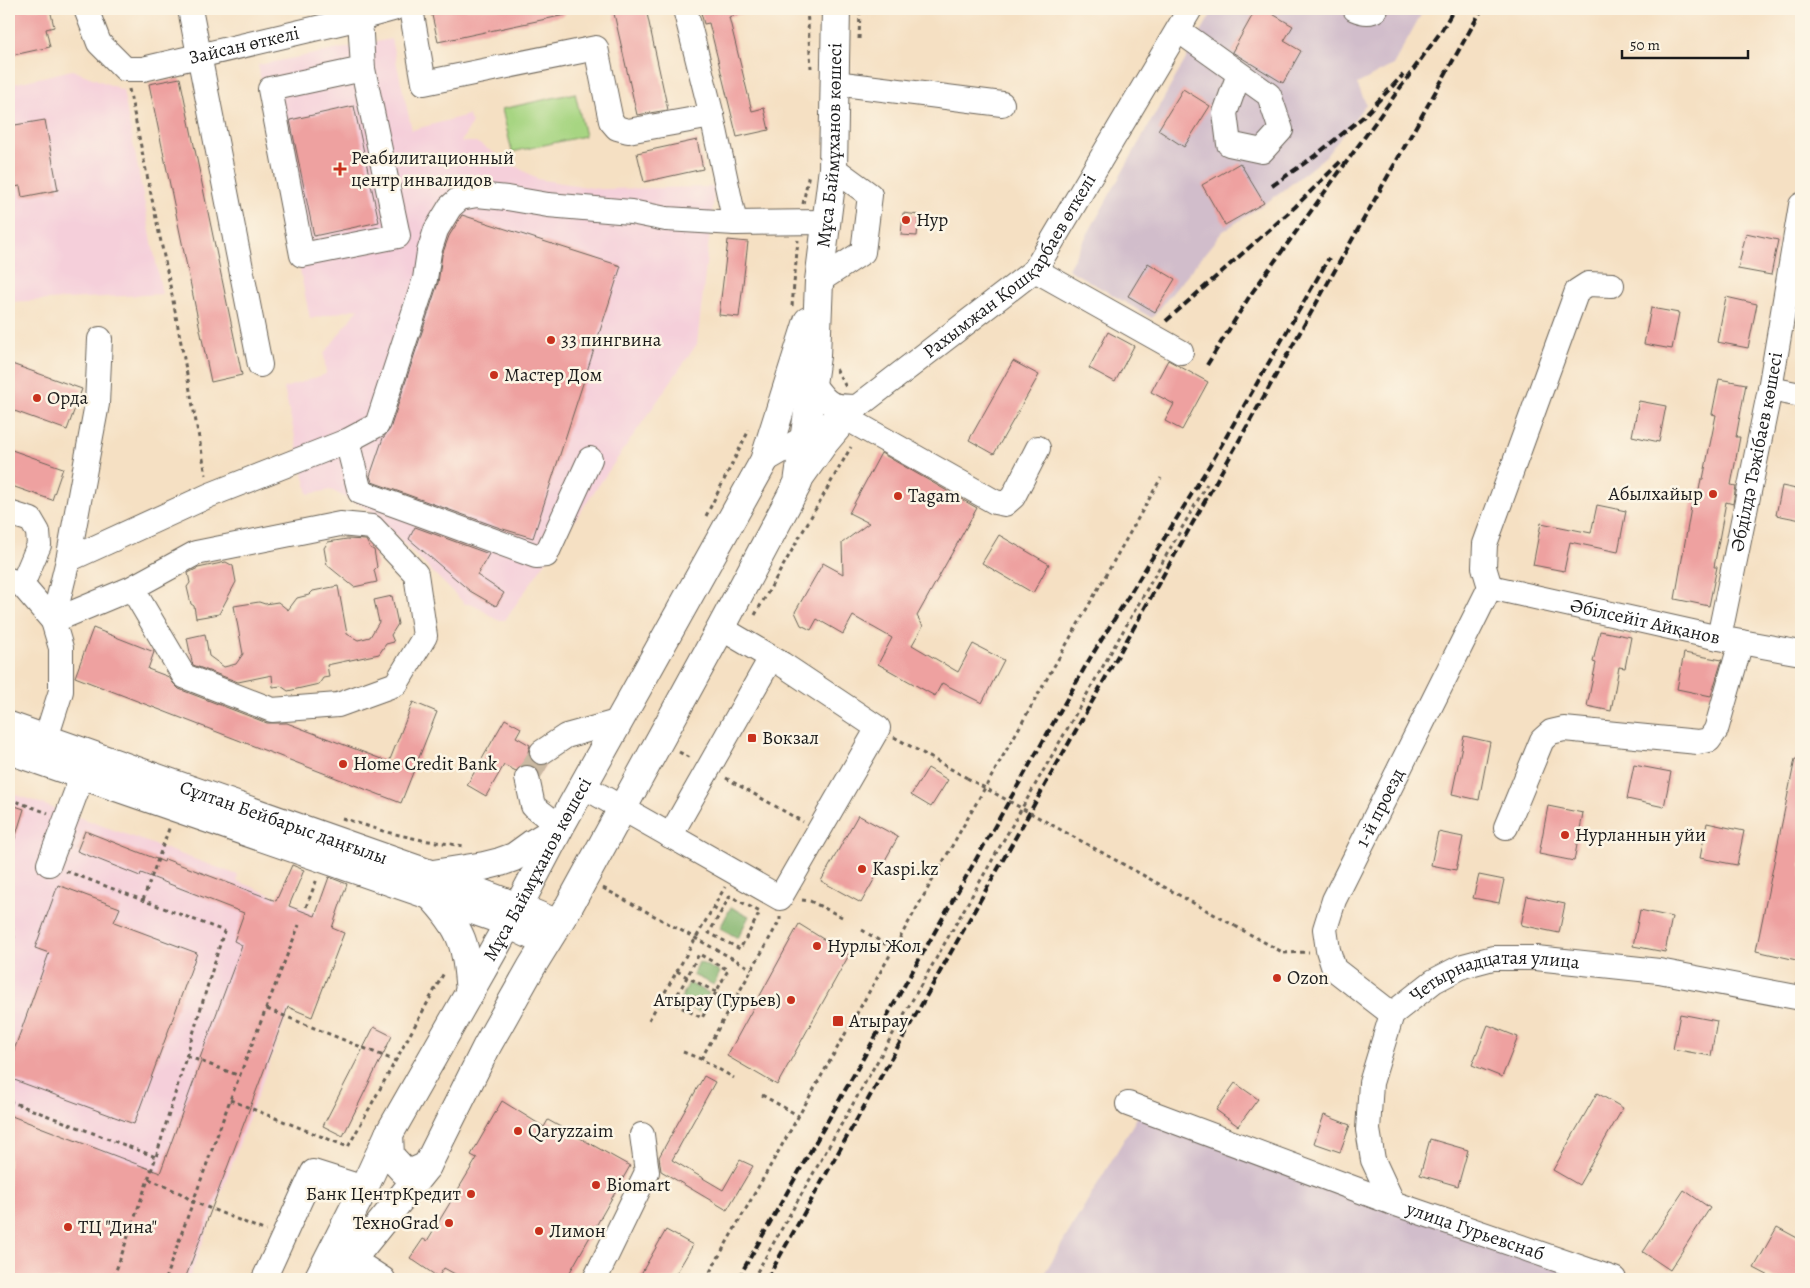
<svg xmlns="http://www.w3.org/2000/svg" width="1810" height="1288" viewBox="0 0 1810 1288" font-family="Alegreya,serif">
	<rect width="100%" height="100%" fill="#fcf5e5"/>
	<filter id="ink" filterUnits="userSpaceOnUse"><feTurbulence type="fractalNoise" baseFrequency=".02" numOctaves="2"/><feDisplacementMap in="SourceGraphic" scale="10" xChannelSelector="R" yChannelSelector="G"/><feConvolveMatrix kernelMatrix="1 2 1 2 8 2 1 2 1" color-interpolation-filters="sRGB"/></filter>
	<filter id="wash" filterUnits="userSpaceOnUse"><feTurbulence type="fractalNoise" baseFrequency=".0096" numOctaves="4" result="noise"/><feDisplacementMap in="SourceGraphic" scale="20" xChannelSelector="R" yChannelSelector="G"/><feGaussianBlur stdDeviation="1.12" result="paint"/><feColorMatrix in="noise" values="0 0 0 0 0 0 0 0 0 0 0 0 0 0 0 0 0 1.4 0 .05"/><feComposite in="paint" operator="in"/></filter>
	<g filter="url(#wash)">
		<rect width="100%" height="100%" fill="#f5e0c3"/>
		<g fill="#f5cfda">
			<polygon points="391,39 412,130 468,115 472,123 461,142 476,142 537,179 600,189 715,187 697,344 505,620 497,620 473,604 465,604 370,510 331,490 308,494 284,388 326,374 324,354 359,308 310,319 258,65"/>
			<polygon points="72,70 123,90 162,294 9,302 9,85"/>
			<polygon points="9,792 238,875 237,881 324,916 189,1279 9,1279"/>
		</g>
		<g fill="#d1bdcb">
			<polygon points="1214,9 1424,9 1393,65 1357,84 1366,104 1326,156 1279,194 1222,232 1152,318 1068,269"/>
			<polygon points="1138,1116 1592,1279 1041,1279"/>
		</g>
		<polygon fill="#a7d582" stroke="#62784f" points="575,93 585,136 512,152 502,109"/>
		<g fill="#85b670" stroke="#506946">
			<polygon points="731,907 749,916 738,938 720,928"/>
			<polygon points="699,962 720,972 714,985 693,975"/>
			<polygon points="689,983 709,993 699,1012 679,1002"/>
		</g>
		<g id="blocks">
			<g fill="#eea1a0">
				<polygon points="9,9 50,9 54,27 46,29 50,47 9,56"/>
				<polygon points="440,9 564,9 565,15 438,42 431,11"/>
				<polygon points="613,9 646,9 668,110 637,115"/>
				<polygon points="700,9 744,9 744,13 729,17 752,111 764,108 769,130 737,137 709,23 704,24"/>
				<polygon points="1256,9 1264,9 1293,26 1284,41 1301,51 1283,83 1232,52"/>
				<polygon points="180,78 242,375 211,382 149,84"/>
				<polygon points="1183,89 1210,106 1184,147 1158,130"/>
				<polygon points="354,106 379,222 314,236 290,120"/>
				<polygon points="45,120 58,190 22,197 20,186 9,188 9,126"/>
				<polygon points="697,140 703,169 644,182 637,153"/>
				<polygon points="1240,163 1264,203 1225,225 1202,185"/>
				<polygon points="903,213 919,215 917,236 901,235"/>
				<polygon points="462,215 621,266 533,538 503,529 372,482 370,476 383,438 390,429 438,283 442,255 449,236"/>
				<polygon points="1746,233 1778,240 1771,275 1738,269"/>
				<polygon points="728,240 748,242 739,317 719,315"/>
				<polygon points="1148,263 1175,279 1155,312 1128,296"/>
				<polygon points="1726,297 1757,304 1748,348 1717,342"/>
				<polygon points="1651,308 1679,313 1672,349 1644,344"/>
				<polygon points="1108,332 1134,346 1115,382 1089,368"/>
				<polygon points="1168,360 1208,382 1182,430 1165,421 1174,404 1151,392"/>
				<polygon points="1013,361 1039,375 994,454 969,440"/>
				<polygon points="9,363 82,389 67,430 9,409"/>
				<polygon points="1719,379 1746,384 1736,437 1740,437 1731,485 1736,486 1733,504 1726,502 1714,567 1717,567 1709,606 1675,599 1692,502 1697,502 1701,479 1703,479 1716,415 1712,414"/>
				<polygon points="1639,401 1666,406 1659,442 1632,436"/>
				<polygon points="9,449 63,468 52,500 9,485"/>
				<polygon points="881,453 977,508 917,616 923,626 912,645 958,672 973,644 1004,660 982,703 942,683 935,696 878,664 892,638 853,616 843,634 817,619 811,630 801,625 795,612 823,563 843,574 842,543 869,523 849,513"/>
				<polygon points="1782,486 1801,490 1801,520 1776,515"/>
				<polygon points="1597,505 1626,511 1618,552 1570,542 1564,571 1533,565 1541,523 1591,533"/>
				<polygon points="415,527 489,554 477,575 504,593 496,606 470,591 409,539"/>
				<polygon points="999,535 1049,564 1033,593 982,563"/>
				<polygon points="347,539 366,540 370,548 374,550 377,567 374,570 377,582 354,587 327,565 324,548 328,542"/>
				<polygon points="226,562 233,566 236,582 219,614 196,618 194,606 191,604 187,587 190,583 188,573 198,568"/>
				<polygon points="338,586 347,634 358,640 370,637 379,622 374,600 392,596 398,624 391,635 394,642 386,644 379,654 327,665 329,677 323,678 319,684 288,691 281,686 273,687 272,675 238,682 193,665 192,662 187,638 205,634 209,656 224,667 236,664 243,654 234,606 259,602 265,604 278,602 288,610 297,598 309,595 313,591"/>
				<polygon points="93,628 154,652 148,669 169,677 173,683 179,689 267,723 287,723 389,762 413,702 437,712 401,803 75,677"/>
				<polygon points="1600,631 1631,637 1625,668 1619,667 1611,711 1587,706 1596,663 1593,662"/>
				<polygon points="1684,653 1722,660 1711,696 1677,689"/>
				<polygon points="505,719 521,728 516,737 530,745 528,752 531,760 536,764 546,765 540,775 537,768 531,765 524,765 516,771 504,765 486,796 467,785"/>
				<polygon points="1464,736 1490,742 1479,800 1452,794"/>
				<polygon points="1795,759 1801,760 1801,961 1756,951"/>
				<polygon points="1634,765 1671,772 1664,807 1627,799"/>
				<polygon points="928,768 948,780 931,807 911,795"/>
				<polygon points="9,804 24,809 12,848 9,847"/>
				<polygon points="1548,806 1583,813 1574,861 1539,854"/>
				<polygon points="858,815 898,837 861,903 821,881"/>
				<polygon points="1707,823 1744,831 1737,865 1700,858"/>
				<polygon points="85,831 164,862 165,859 276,901 292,865 304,870 289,906 315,916 329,877 347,884 332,928 344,933 312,1017 288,1007 185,1279 9,1279 9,1115 160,1173 202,1059 200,1058 242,945 234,941 244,913 141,873 140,876 77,851"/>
				<polygon points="1438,832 1463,837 1456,870 1431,865"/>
				<polygon points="1479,875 1504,880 1499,903 1473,898"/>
				<polygon points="58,885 120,908 114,922 197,953 134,1124 9,1078 9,1064 49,953 35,948"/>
				<polygon points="1527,896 1565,904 1559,933 1521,925"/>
				<polygon points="1640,910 1672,917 1665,952 1633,946"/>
				<polygon points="799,924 849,955 777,1085 727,1056"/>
				<polygon points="1680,1014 1717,1021 1711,1056 1673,1049"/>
				<polygon points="1488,1025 1518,1037 1502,1077 1472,1065"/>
				<polygon points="374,1027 392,1036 343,1136 323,1126"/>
				<polygon points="704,1076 715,1082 672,1160 723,1190 740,1160 753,1166 727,1210 661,1171 659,1157"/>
				<polygon points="1235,1083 1258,1099 1238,1126 1216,1110"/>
				<polygon points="1597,1093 1623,1108 1579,1185 1553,1170"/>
				<polygon points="502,1101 544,1127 548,1120 630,1166 566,1279 464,1279 444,1268 438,1277 410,1258 423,1239 427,1241 477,1158 471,1155"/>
				<polygon points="1324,1115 1350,1125 1340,1152 1314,1143"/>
				<polygon points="1430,1139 1468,1150 1458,1186 1420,1175"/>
				<polygon points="1684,1190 1710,1208 1670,1270 1643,1252"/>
				<polygon points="1777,1227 1801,1240 1801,1279 1775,1279 1754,1268"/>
				<polygon points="666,1230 693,1245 673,1279 638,1279"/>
			</g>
		</g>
	</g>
	<g filter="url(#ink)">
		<use href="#blocks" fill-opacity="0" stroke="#686156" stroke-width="1"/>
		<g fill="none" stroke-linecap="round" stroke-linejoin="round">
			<polyline stroke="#cab9a2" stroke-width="24" stroke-dasharray="24 12" stroke-linecap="butt" points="527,778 542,752"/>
			<defs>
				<g id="minor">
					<path id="s1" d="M86 9 99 43 125 69H143L360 18 393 9"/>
					<polyline points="190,9 260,365"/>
					<polyline points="411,9 424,83 596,48 611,121 617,128 628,131 712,116"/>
					<polyline points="685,9 712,116 735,223"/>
					<path d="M1355 9C1362 12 1370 14 1376 9"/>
					<polyline points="360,18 363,69 398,236 302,255 270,89 363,69"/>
					<polyline points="1178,30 1269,95 1281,130 1262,151 1229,144 1225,113 1239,74"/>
					<polyline points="835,83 1002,104"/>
					<polyline points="1035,270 1181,352"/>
					<polyline points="819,281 863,252 870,195 833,168"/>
					<path d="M812 383C828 405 830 407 857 407"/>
					<polyline points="1770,389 1801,395"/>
					<polyline points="848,419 995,502 1005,504 1013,497 1038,448"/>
					<polyline points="347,441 360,492 536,556 546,555 590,459"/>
					<path id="s2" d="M764 461 857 407 1035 270 1190 9"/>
					<polyline points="798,483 825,445 846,420"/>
					<polyline points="9,513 31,520 38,532 39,545 22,585"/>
					<polyline points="68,560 210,495 347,441 377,425 425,279 429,252 436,230 450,207 460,198 477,195 507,198 548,205 631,212 666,219 735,223 826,222"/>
					<polyline points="9,580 22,585 53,621 61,648 61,691 46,738"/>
					<polyline points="1490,587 1484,567 1485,544 1577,291 1588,284 1612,285"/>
					<path id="s3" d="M1490 587 1719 638 1801 653"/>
					<polyline points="53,621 132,588 196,553 340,524 372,527 416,574 425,636 396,684 338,705 272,710 184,676 132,588"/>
					<polyline points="53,621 68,560 97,404 100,339"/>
					<path id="s4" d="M1719 638 1770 389 1801 205"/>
					<polyline points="542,752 566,736 620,721"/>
					<polyline points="527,778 533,806 560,827"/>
					<polyline points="583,786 780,898 878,728 782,664 721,628"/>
					<polyline points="1506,827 1542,740 1551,732 1564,729 1698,742 1709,740 1716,730 1741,642"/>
					<polyline points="670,836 771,658"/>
					<polyline points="49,864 78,787 81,775"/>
					<path id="s5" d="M1392 1014 1334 969 1328 950 1325 929 1334 900 1490 587"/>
					<path id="s6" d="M1128 1104 1393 1203 1614 1279"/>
					<path id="s7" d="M1393 1203 1373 1160 1368 1130 1371 1083 1392 1014 1434 981 1463 966 1493 958H1536L1659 971 1801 998"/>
					<polyline points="352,1259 383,1279"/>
					<polyline points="264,1279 313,1172 364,1188"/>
					<polyline points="595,1279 647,1172 642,1135"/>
				</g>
				<g id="major">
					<path id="s8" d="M9 726 430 874 518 907 558 924"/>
					<polyline points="9,750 493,917 546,942"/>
					<polyline points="433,874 484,866 500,862 514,857 532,844 559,828"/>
					<path d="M430 895C464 931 466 945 470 993"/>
					<polyline points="389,1134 390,1156 404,1171 413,1172 427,1166"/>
					<path id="s9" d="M318 1279 364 1188 389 1134 518 907 560 827 764 461 808 321"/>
					<path id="s10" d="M328 1279 352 1259 427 1166 487 1046 532 966 569 906 721 628 798 483 816 356 819 281 833 168 836 9"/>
				</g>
			</defs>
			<use href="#minor" stroke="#686156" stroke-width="26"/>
			<use href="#major" stroke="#686156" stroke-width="30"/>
			<g stroke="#686156" stroke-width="3" stroke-dasharray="4 4" stroke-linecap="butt">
				<polyline points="807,9 811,68"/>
				<polyline points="859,39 860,11"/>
				<polyline points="129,89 171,290 206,475"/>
				<polyline points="803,204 809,173"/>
				<polyline points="792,306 798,240"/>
				<polyline points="836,369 846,387"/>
				<polyline points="706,516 749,430"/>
				<polyline points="755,615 851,447"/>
				<polyline points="894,737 967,778"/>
				<polyline points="679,752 692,759"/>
				<polyline points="726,778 803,822"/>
				<polyline points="9,799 48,813"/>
				<polyline points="342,818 386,832 422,840 464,846"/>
				<polyline points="66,871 224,931 156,1157 113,1279"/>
				<polyline points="603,888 752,969"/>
				<polyline points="143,900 170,826"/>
				<polyline points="802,900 810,901 842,917"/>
				<polyline points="306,907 317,879"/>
				<polyline points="713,908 721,912 730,896 760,912 740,949 709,933 721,912"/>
				<polyline points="1235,926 1284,953 1309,952"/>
				<polyline points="862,930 893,949"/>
				<polyline points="9,953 14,939 10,909"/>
				<polyline points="677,971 687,977 699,954 728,970 702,1018 673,1003 687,977 716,992"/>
				<polyline points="267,1009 396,1061"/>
				<polyline points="649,1020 725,887"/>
				<polyline points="683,1052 701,1059 734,1078"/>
				<polyline points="187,1056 240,1076"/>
				<polyline points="701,1059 780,920 780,917"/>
				<polyline points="762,1095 799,1116"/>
				<polyline points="230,1100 348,1147 445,971"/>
				<polyline points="9,1101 156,1157"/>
				<polyline points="149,1179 180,1193 194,1202 266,1231"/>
				<polyline points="165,1279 230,1100 299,925"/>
				<polyline points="706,1279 1161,478"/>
				<polyline points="753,1279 1207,484"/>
			</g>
			<use href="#minor" stroke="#fff" stroke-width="24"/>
			<use href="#major" stroke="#fff" stroke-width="28"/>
			<g stroke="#1c1c1c" stroke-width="4" stroke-dasharray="8 4" stroke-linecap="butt">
				<polyline points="1272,186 1316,155 1363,117 1403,75"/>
				<polyline points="1166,321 1295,207 1342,160"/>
				<polyline points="1207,365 1251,294 1442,30 1454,9"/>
				<polyline points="738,1279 1089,660 1214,458 1329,258"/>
				<polyline points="767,1279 1482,9"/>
			</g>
			<polyline stroke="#686156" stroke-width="3" stroke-dasharray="4 4" stroke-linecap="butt" points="967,778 1235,926"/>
		</g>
	</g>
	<g fill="#c8321e" stroke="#fcf5e5" stroke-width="2">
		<path d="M337.5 161.5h5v5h5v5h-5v5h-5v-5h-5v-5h5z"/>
		<circle cx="906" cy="220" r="5"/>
		<circle cx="551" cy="340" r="5"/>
		<circle cx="494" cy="375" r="5"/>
		<circle cx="37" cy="398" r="5"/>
		<circle cx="1713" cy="494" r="5"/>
		<circle cx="898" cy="496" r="5"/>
		<rect x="747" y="733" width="10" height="10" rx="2.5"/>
		<circle cx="343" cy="764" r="5"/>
		<circle cx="1565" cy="835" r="5"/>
		<circle cx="862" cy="869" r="5"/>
		<circle cx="817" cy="946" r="5"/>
		<circle cx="1277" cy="978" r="5"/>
		<circle cx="791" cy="1000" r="5"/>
		<rect x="832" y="1015" width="12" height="12" rx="2.5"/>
		<circle cx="518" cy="1131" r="5"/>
		<circle cx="596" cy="1185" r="5"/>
		<circle cx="471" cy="1194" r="5"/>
		<circle cx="449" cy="1223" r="5"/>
		<circle cx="68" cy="1227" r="5"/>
		<circle cx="539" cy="1231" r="5"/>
	</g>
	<g text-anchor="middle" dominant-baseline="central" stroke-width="5" stroke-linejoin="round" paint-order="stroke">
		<g font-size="19" fill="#1c1c1c" stroke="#fcf5e5">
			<text stroke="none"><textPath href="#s1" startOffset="195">Зайсан өткелі</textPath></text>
			<text stroke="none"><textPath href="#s10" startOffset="1268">Мұса Баймұханов көшесі</textPath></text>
			<text stroke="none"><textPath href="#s2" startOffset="318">Рахымжан Қошқарбаев өткелі</textPath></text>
			<text stroke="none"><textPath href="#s4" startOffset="190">Әбділдә Тәжібаев көшесі</textPath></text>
			<text stroke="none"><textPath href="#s3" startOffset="159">Әбілсейіт Айқанов</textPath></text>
			<text stroke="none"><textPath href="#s5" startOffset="248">1-й проезд</textPath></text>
			<text stroke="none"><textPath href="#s8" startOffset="291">Сұлтан Бейбарыс даңғылы</textPath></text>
			<text stroke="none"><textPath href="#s9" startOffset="465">Мұса Баймұханов көшесі</textPath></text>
			<text stroke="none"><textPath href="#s7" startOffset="312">Четырнадцатая улица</textPath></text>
			<text stroke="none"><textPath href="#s6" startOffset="370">улица Гурьевснаб</textPath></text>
		</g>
		<g font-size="19" fill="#1c1c1c" stroke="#fcf5e5" text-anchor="start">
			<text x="351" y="158">Реабилитационный<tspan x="351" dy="22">центр инвалидов</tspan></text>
			<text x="916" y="220">Нур</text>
			<text x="561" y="340">33 пингвина</text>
			<text x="504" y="375">Мастер Дом</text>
			<text x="47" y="398">Орда</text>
			<text x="1703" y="494" text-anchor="end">Абылхайыр</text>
			<text x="908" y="496">Tagam</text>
			<text x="762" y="738">Вокзал</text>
			<text x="353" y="764">Home Credit Bank</text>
			<text x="1575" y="835">Нурланнын уйи</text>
			<text x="872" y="869">Kaspi.kz</text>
			<text x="827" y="946">Нурлы Жол</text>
			<text x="1287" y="978">Ozon</text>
			<text x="781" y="1000" text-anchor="end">Атырау (Гурьев)</text>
			<text x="849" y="1021">Атырау</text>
			<text x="528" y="1131">Qaryzzaim</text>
			<text x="606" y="1185">Biomart</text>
			<text x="461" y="1194" text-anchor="end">Банк ЦентрКредит</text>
			<text x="439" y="1223" text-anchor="end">ТехноGrad</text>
			<text x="78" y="1227">ТЦ "Дина"</text>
			<text x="549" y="1231">Лимон</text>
		</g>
	</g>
	<rect width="1810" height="1288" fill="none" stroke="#fcf5e5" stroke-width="30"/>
	<path d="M1622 50v8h126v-8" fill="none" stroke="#1c1c1c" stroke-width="2.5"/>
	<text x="1630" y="50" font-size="15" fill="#1c1c1c" stroke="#fcf5e5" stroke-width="4" paint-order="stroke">50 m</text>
</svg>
